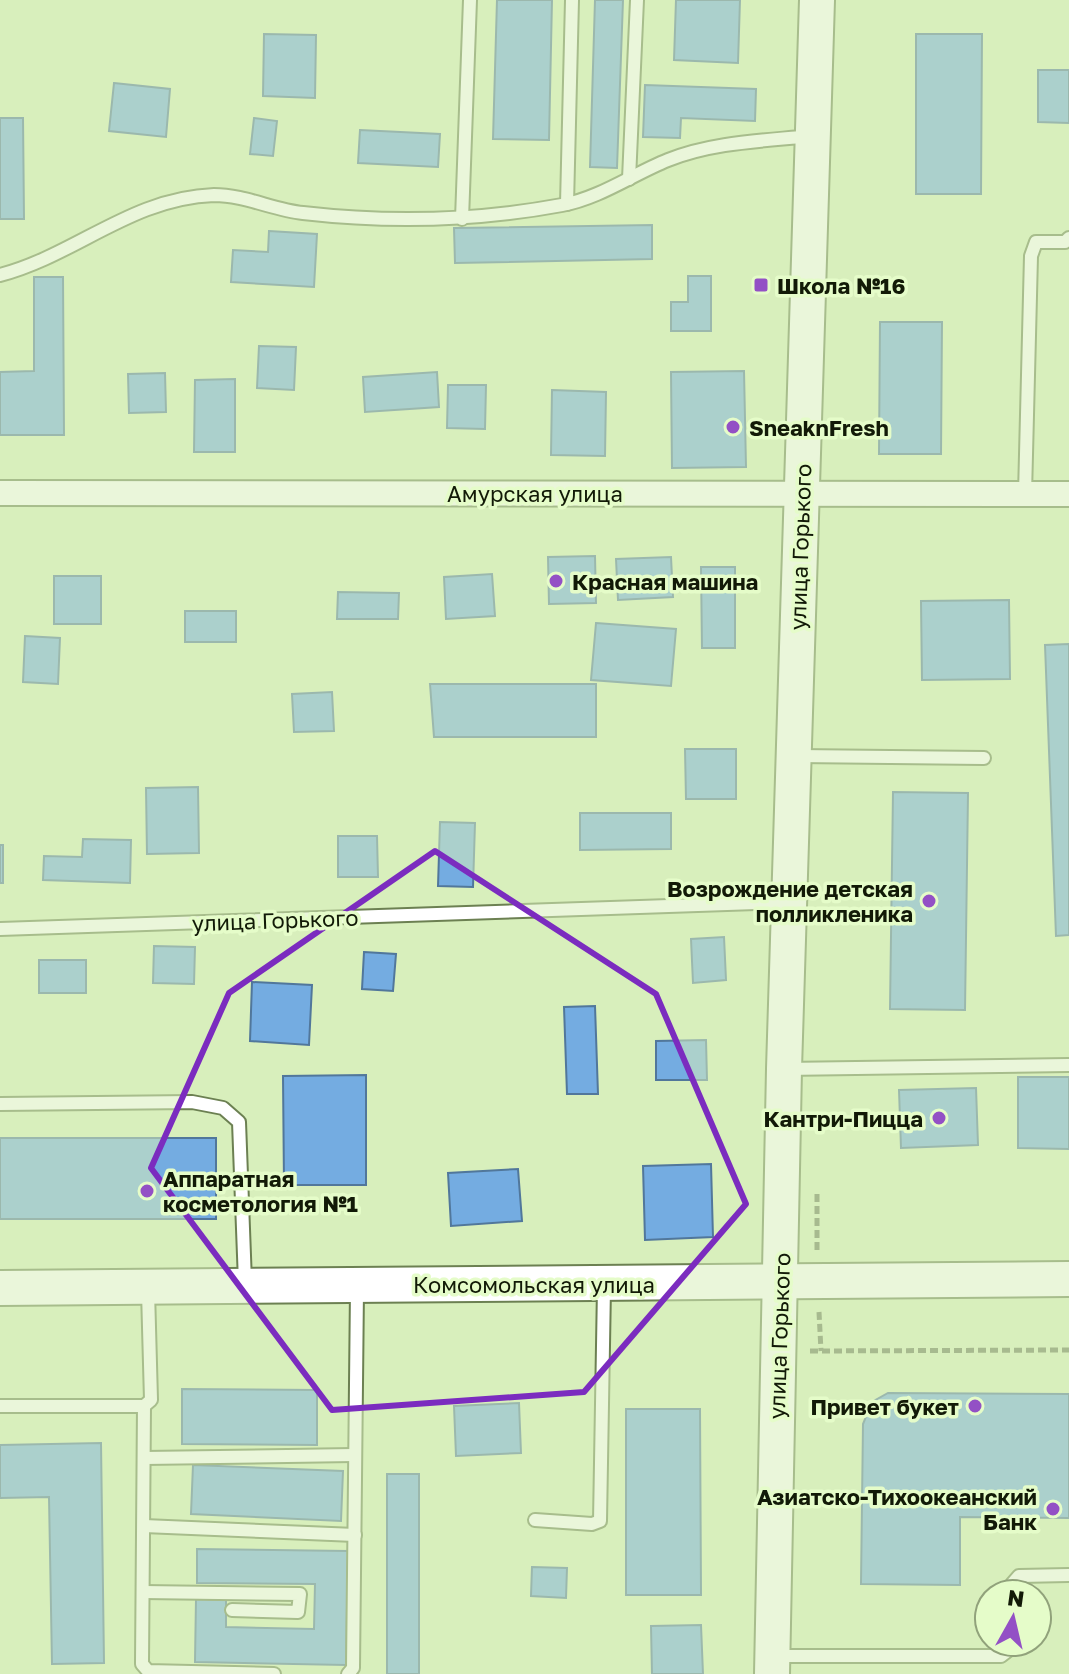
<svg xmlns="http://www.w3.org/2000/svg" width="1069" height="1674" viewBox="0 0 1069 1674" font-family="'Golos Text',sans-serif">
	<rect width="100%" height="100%" fill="#d8efbc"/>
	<g fill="#74ace1" stroke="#51779b" stroke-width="2">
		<polygon points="497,0 552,0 549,140 493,139"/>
		<polygon points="595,0 623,0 617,168 590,167"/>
		<polygon points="676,0 740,0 738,63 674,60"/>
		<polygon points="264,34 316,35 315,98 263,96"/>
		<polygon points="916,34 982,34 981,194 916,194"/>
		<polygon points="1038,70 1069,70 1069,123 1038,122"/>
		<polygon points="114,83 170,89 166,137 109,131"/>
		<polygon points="645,85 756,89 755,121 681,118 680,138 643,137"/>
		<polygon points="0,118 23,118 24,219 0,219"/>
		<polygon points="254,118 277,121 273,156 250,154"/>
		<polygon points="360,130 440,134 438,167 358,163"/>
		<polygon points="652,225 652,259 455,263 454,228"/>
		<polygon points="269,231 317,234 314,287 231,282 233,250 268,252"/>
		<polygon points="688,276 711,276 711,331 671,331 671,302 688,302"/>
		<polygon points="34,277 63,277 64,435 0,435 0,372 34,371"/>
		<polygon points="880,322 942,322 941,454 879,454"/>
		<polygon points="259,346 296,347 294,390 257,388"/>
		<polygon points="744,371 746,467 672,468 671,372"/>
		<polygon points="437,372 439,407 365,412 363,377"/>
		<polygon points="165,373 166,412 129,413 128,374"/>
		<polygon points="235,379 235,452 194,452 195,380"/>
		<polygon points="448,385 486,385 485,429 447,428"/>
		<polygon points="552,390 606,392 605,456 551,455"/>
		<polygon points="595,556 596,603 549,604 548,557"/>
		<polygon points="671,557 673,597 618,600 616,559"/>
		<polygon points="701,567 735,567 735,648 702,648"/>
		<polygon points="492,574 495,616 446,619 444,577"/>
		<rect x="54" y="576" width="47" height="48"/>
		<polygon points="338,592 399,593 398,619 337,619"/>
		<polygon points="1009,600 1010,679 922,680 921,601"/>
		<rect x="185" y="611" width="51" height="31"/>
		<polygon points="596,623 676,629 671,686 591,680"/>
		<polygon points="25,636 60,638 58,684 23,682"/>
		<polygon points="1069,644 1069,935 1056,936 1045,645"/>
		<polygon points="430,684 596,684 596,737 434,737"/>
		<polygon points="332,692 334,731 294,732 292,694"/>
		<polygon points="685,749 736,749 736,799 686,799"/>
		<polygon points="198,787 199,853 147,854 146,788"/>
		<polygon points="893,792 968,793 965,1010 890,1009"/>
		<polygon points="580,813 671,813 671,849 580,850"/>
		<polygon points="440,822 475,823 473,887 438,886"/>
		<polygon points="338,836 377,836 378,877 338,877"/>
		<polygon points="83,839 131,840 130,883 43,880 44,856 82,857"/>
		<rect x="0" y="845" width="3" height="38"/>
		<polygon points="724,937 726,980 693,983 691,939"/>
		<polygon points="154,946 195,947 194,984 153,983"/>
		<polygon points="364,952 396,954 393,991 362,989"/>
		<rect x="39" y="960" width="47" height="33"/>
		<polygon points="252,982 312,985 309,1045 250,1041"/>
		<polygon points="595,1006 598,1094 567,1094 564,1007"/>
		<polygon points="706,1040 707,1080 656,1080 656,1041"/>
		<polygon points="366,1075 366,1185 284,1185 283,1076"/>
		<polygon points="1018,1077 1069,1077 1069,1149 1018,1148"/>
		<polygon points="976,1088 978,1145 901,1148 899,1090"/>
		<rect x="0" y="1138" width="216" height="81"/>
		<polygon points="711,1164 713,1237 645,1240 643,1166"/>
		<polygon points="518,1169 522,1221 451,1226 448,1173"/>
		<polygon points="182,1389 317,1390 317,1445 182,1444"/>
		<polygon points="888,1393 1069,1394 1069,1518 960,1517 960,1585 861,1584 863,1424 872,1402"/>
		<polygon points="519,1403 521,1453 456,1456 454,1406"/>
		<polygon points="626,1409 700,1409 701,1595 626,1595"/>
		<polygon points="101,1443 104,1663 52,1664 49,1497 0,1498 0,1445"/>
		<polygon points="193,1465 343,1471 341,1521 191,1514"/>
		<rect x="387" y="1474" width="32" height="200"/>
		<polygon points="197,1549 348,1551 346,1665 195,1662 196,1599 226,1600 226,1627 314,1629 315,1584 197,1583"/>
		<polygon points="532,1567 567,1568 566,1598 531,1596"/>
		<polygon points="701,1625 703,1674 652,1674 651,1626"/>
	</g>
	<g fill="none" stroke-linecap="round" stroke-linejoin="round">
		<defs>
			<g id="service">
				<polyline points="629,179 637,0"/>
				<polyline points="567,204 572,0"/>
				<polyline points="462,219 470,0"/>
				<path d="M0 275C76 255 131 198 214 195 244 195 274 210 303 213 390 223 476 221 562 205 600 198 633 174 668 160 713 142 763 141 811 136"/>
				<polyline points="1025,494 1031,256 1036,242 1065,242 1069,238"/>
				<polyline points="797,756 984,758"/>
				<polyline points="0,929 788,902"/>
				<polyline points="784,1069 1069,1065"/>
				<polyline points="0,1104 192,1102 223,1108 239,1122 245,1282"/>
				<polyline points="148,1291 151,1400 144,1406 142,1664 148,1671 274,1674"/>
				<polyline points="0,1406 144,1406"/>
				<polyline points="144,1458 354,1455"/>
				<polyline points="535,1520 592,1524 600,1521 604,1287"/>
				<polyline points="144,1526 355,1535"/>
				<polyline points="143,1592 300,1594 298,1612 232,1610"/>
				<polyline points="1012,1594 1012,1584 1019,1576 1069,1575"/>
				<polyline points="776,1656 1001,1656 1010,1649 1010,1642"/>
				<polyline points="348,1674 353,1668 357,1289"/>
			</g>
			<polyline id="minor" points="0,493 1069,494"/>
			<g id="secondary">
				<polyline points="0,1288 1069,1279"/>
				<polyline points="772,1674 784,1069 817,0"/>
			</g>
		</defs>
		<use href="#service" stroke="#6c8052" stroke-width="16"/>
		<use href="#minor" stroke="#6c8052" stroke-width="28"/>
		<use href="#secondary" stroke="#6c8052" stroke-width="38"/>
		<g stroke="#6c7b5a" stroke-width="5" stroke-dasharray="8 4" stroke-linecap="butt">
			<polyline points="817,1250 817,1192"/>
			<polyline points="819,1312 821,1351"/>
			<polyline points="810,1351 1069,1350"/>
		</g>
		<use href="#service" stroke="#fff" stroke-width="12"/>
		<use href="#minor" stroke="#fff" stroke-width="24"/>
		<use href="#secondary" stroke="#fff" stroke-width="34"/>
	</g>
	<path d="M0 0H1069V1674H0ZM435 851 656 994 746 1204 584 1392 332 1410 151 1168 229 993Z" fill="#d8efbc" fill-opacity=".55" fill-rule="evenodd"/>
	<path fill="none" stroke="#7b2cbf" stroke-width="6" stroke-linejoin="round" d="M435 851 656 994 746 1204 584 1392 332 1410 151 1168 229 993Z"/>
	<g fill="#9350c5" stroke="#e5fcc9" stroke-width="3">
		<rect x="753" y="277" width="16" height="16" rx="4"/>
		<circle cx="733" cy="427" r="8"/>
		<circle cx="556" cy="581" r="8"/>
		<circle cx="929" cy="901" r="8"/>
		<circle cx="939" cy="1118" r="8"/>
		<circle cx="147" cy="1191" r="8"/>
		<circle cx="975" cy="1406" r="8"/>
		<circle cx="1053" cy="1509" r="8"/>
	</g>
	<g text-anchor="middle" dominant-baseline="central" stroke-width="7" stroke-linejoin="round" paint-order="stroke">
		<g font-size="22" font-weight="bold" fill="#121a07" stroke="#e5fcc9" text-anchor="start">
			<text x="777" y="285">Школа №16</text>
			<text x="749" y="427">SneaknFresh</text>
			<text x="572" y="581">Красная машина</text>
			<text x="913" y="888" text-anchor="end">Возрождение детская<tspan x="913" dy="25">полликленика</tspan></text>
			<text x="923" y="1118" text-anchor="end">Кантри-Пицца</text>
			<text x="163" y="1178">Аппаратная<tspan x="163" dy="25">косметология №1</tspan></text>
			<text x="959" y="1406" text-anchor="end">Привет букет</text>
			<text x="1037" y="1496" text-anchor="end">Азиатско-Тихоокеанский<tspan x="1037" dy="25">Банк</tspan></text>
		</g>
		<g font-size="22" fill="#121a07" stroke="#e5fcc9">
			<text x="535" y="493">Амурская улица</text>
			<text transform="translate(800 547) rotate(-88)">улица Горького</text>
			<text transform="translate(275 920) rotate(-2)">улица Горького</text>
			<text x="534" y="1284">Комсомольская улица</text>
			<text transform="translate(779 1336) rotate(-88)">улица Горького</text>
		</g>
	</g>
	<g transform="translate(1013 1618) rotate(8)"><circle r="38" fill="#e5fcc9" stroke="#91a27b" stroke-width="2"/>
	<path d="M0-6L14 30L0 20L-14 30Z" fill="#9350c5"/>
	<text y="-12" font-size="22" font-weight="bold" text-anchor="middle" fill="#121a07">N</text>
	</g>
</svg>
